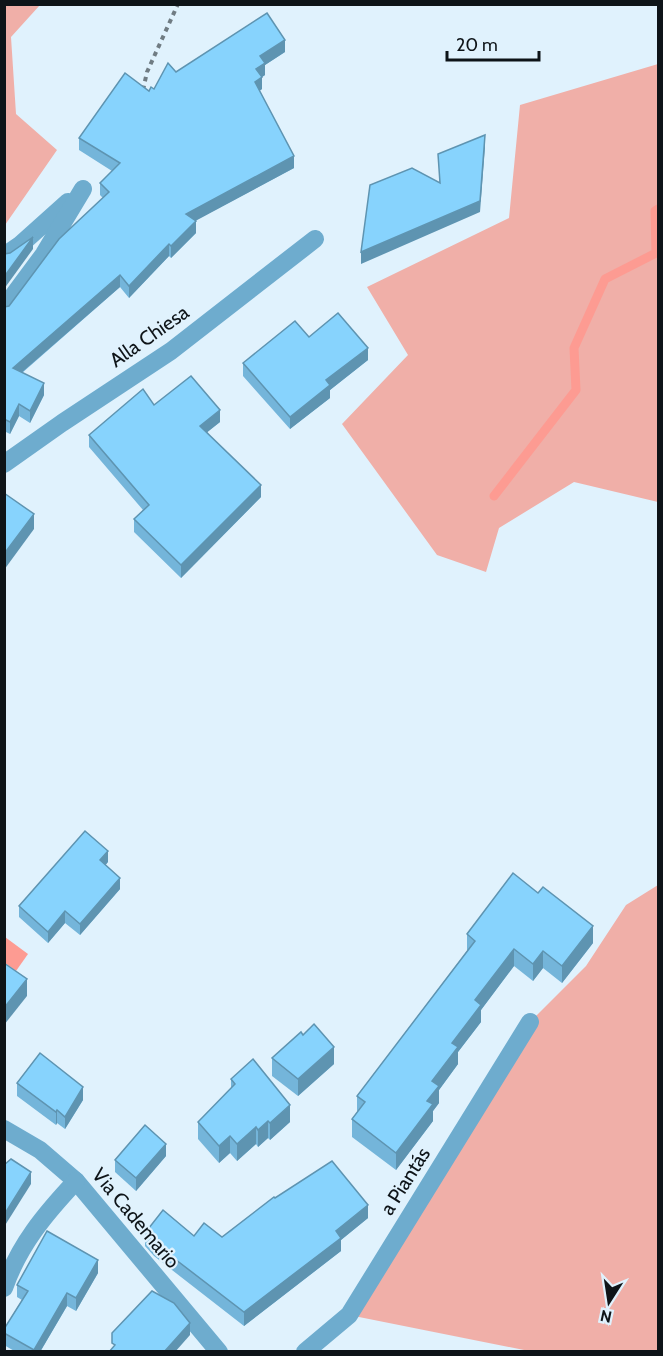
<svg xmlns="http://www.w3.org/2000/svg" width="663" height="1356" viewBox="0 0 663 1356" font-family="Cabin,sans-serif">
	<rect width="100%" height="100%" fill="#e0f2fd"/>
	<g fill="#f0afa8">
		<polygon points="5,4 40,5 11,37 16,114 57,150 5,225"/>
		<polygon points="658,64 658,502 574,482 499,528 486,572 437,555 342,424 408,355 367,287 509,218 520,105"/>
		<polygon points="658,885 658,1351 529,1351 349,1315 530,1022 586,966 626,905"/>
	</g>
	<polygon fill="#fd9b92" points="5,937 28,954 16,971 5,963"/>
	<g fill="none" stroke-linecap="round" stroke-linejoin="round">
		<polyline stroke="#fd9b92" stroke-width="9" points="494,496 576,390 574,348 605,279 656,253 655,211 658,209"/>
		<polyline stroke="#707c83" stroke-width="4" stroke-dasharray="4.5 4.5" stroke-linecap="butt" points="143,90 147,72 178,4"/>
		<g stroke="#6eacce" stroke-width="18">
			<polyline points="4,256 20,245 68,202"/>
			<polyline points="4,308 44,254 83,189"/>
			<polyline points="4,464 62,423 171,351 315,239"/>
			<polyline points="4,1129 40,1150 76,1181 219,1352"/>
			<path d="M4 1288C19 1245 45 1214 76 1181"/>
			<polyline points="305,1352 349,1315 530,1022"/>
		</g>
	</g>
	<g fill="#74b5da">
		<polygon points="285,52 265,65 265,75 262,77 262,89 259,91 294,168 196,220 196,233 171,258 169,256 129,298 120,287 22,373 44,395 30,423 19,416 10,434 4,431 4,307 9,306 103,198 100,195 100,183 112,171 79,150 79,138 149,91 154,89 176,72"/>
		<polygon points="309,337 368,360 330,390 330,398 290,429 243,376 243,363"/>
		<polygon points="154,405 220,422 207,432 261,497 181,578 134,532 134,519 143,510 89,447 89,435"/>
		<polygon points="108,862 105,865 120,889 80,935 65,923 48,943 19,917 19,906"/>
		<polygon points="467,934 593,943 562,983 543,968 533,981 514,966 481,1010 481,1022 458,1052 458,1064 439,1090 439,1103 433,1111 433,1121 396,1170 352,1137 352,1119 357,1112 357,1096 467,951"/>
		<polygon points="272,1058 334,1064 298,1096 272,1076"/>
		<polygon points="231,1079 290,1122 270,1140 268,1138 258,1147 256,1144 237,1161 230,1153 219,1163 198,1139 198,1122 231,1089"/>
		<polygon points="17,1083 83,1100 65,1129 57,1123 56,1125 17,1096"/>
		<polygon points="166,1156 136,1191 115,1172 115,1160"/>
		<polygon points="275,1198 368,1218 341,1240 341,1251 244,1326 154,1256 145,1246 145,1233 222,1237"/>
		<polygon points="98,1273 76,1311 67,1306 40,1352 16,1352 4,1345 4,1329 22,1300 17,1297 17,1285"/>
	</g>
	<g fill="#5e94b1">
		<polygon points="285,40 285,52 265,65 265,75 262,77 262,89 255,94 256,69 260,56"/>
		<polygon points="485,135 485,147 480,212 361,264 361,252 480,201"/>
		<polygon points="294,156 294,168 186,226 186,214"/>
		<polygon points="196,221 196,233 171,258 171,246"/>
		<polygon points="33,237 33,249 4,289 4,277"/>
		<polygon points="169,244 169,256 129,298 129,286"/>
		<polygon points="120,275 120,287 13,380 13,368"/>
		<polygon points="368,348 368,360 330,390 330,398 290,429 290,417 326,380"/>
		<polygon points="44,383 44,395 30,423 30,411"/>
		<polygon points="19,404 19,416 10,434 10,422"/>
		<polygon points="220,410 220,422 200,438 200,426"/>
		<polygon points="261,485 261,497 181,578 181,565"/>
		<polygon points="34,514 34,529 4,570 4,554"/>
		<polygon points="108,851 108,862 100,872 100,860"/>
		<polygon points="120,878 120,889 80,935 80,924"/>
		<polygon points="65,911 65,923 48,943 48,932"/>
		<polygon points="593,926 593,943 562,983 562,966"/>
		<polygon points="514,949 514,966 481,1010 481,1022 458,1052 458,1064 439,1090 439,1103 433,1111 433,1121 396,1170 396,1153 427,1101 432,1081 452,1043 475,1000"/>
		<polygon points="543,951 543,968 533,981 533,964"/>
		<polygon points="27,979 27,996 4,1025 4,1008"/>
		<polygon points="334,1047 334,1064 298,1096 298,1079"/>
		<polygon points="83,1087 83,1100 65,1129 65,1117"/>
		<polygon points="290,1105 290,1122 270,1140 270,1123"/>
		<polygon points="57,1110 57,1123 56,1125 56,1112"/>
		<polygon points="268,1121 268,1138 258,1147 258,1130"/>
		<polygon points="256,1127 256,1144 237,1161 237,1144"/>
		<polygon points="230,1136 230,1153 219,1163 219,1146"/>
		<polygon points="166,1144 166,1156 136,1191 136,1178"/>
		<polygon points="31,1172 31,1184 4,1227 4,1215"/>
		<polygon points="368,1205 368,1218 341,1240 341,1251 244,1326 244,1312 336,1231"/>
		<polygon points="98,1260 98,1273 76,1311 76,1298"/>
		<polygon points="67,1293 67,1306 40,1352 34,1352 34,1350"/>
		<polygon points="190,1323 190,1335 175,1352 164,1352"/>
	</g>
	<g fill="#87d3fd" stroke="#5e94b1" stroke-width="1.5">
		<polygon points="267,13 285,40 260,56 265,63 256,69 262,77 255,82 294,156 186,214 196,221 171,246 169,244 129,286 120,275 13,368 44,383 30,411 19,404 10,422 4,419 4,307 9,306 59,239 109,192 100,183 120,163 79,138 125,73 149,91 151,87 154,89 168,63 176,72"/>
		<polygon points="485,135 480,201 361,252 370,185 412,168 440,183 438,154"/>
		<polygon points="33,237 4,277 4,254 10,253"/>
		<polygon points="338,313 368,348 326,380 330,385 290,417 243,363 295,321 309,337"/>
		<polygon points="191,376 220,410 200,426 261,485 181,565 134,519 149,505 89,435 143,389 154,405"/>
		<polygon points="4,493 34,514 4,554"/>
		<polygon points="85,831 108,851 100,860 120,878 80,924 65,911 48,932 19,906"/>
		<polygon points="513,873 538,893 543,887 593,926 562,966 543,951 533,964 514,949 475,1000 481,1005 452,1043 458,1047 432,1081 439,1086 427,1101 433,1104 396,1153 352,1119 365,1102 357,1096 475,941 467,934"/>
		<polygon points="4,963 27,979 4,1008"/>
		<polygon points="314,1024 334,1047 298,1079 272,1058 301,1032 303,1035"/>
		<polygon points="40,1053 83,1087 65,1117 57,1110 56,1112 17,1083"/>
		<polygon points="253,1059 290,1105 270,1123 268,1121 258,1130 256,1127 237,1144 230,1136 219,1146 198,1122 235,1084 231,1079"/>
		<polygon points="145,1125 166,1144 136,1178 115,1160"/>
		<polygon points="11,1159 31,1172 4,1215 4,1165"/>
		<polygon points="332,1161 368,1205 336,1231 341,1238 244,1312 154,1243 145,1233 163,1210 194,1236 204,1223 222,1237 274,1197 275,1198"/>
		<polygon points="47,1231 98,1260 76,1298 67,1293 34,1350 4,1333 4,1329 28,1291 17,1285"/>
		<polygon points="152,1291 174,1303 190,1323 164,1352 109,1352 115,1345 112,1343 112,1333"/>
	</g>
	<g text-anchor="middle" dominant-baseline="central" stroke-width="4.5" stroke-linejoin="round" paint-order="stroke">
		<g font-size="20" fill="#0e1418" stroke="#e0f2fd">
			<text transform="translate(149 336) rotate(-35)">Alla Chiesa</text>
			<text transform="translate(405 1181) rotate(-58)">a Piantás</text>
			<text transform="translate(136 1218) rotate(50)">Via Cademario</text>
		</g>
	</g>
	<rect width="663" height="1356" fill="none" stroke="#0e1418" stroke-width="12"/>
	<g transform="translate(609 1302) rotate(192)" stroke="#e0f2fd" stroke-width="4.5" paint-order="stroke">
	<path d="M0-4.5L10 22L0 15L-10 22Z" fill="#0e1418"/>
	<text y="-9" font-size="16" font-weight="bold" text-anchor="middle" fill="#0e1418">N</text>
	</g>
	<path d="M447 51v9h92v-9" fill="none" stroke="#0e1418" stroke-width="3"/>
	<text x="456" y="51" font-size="18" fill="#0e1418" stroke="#e0f2fd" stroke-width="4.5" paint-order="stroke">20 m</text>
</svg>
